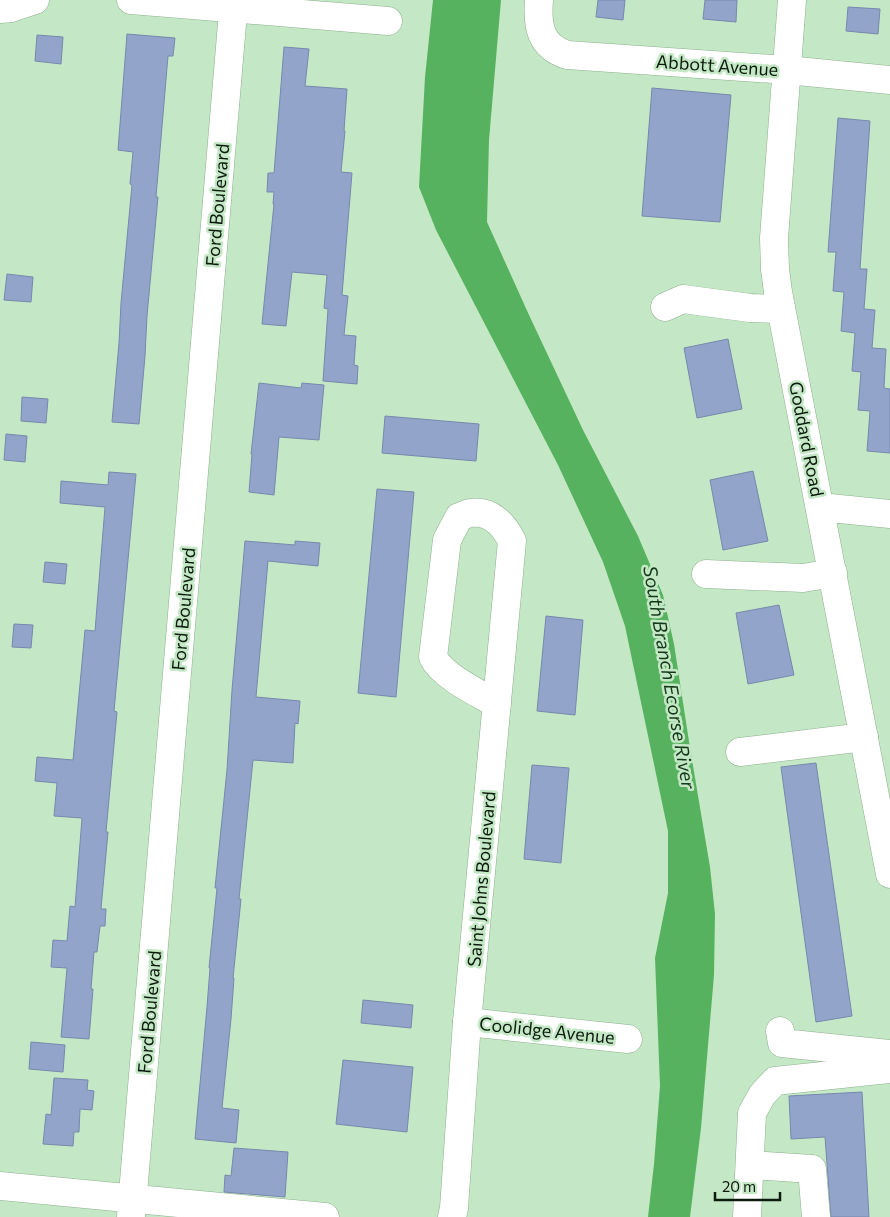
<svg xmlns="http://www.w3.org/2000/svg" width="890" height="1217" viewBox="0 0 890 1217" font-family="Commissioner,sans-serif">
	<rect width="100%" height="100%" fill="#c4e8c5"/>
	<polygon fill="#57b25f" points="433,0 501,0 489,140 487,222 529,315 583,430 638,536 663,595 674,644 690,748 710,867 715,914 714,975 701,1128 690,1217 648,1217 654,1164 660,1086 655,958 668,893 668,831 625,626 603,562 558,465 436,230 419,187 425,77"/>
	<g fill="#92a4ca" stroke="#7788ad">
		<polygon points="598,0 625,0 623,20 596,17"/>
		<polygon points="705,0 737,0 736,22 703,19"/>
		<polygon points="848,7 880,9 878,34 846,31"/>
		<polygon points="127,34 175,38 173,56 168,56 156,197 158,197 147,316 145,356 139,424 112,422 119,343 121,303 132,185 130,184 133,152 118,150"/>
		<polygon points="37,35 63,37 61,64 35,61"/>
		<polygon points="284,47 309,49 305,86 347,89 344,131 345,131 341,172 352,173 342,295 348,296 344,335 356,336 354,365 358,366 357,384 323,381 328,309 324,308 327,275 292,272 286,326 262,324 274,204 273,204 274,192 267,192 268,173 274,173"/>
		<polygon points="652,88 731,95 720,222 642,216"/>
		<polygon points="838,118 870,121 860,269 867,269 864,309 875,310 872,348 886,349 884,388 890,389 890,453 867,451 870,411 858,410 861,372 852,371 855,333 841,331 844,292 833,291 836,252 828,252"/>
		<polygon points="7,274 33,277 31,302 4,300"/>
		<polygon points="728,339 742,409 697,418 684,348"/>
		<polygon points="259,383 301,388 302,383 324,385 319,440 279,437 274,495 249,492 252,454 251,454"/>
		<polygon points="22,397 48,399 46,423 21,421"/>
		<polygon points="385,416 479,424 476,461 382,453"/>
		<polygon points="6,434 27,436 25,462 4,460"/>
		<polygon points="753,471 768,541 723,550 710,480"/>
		<polygon points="109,472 136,474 114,711 117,712 106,832 108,832 101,909 106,909 105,926 100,926 97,952 94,952 91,989 93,989 89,1039 61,1037 67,968 51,967 53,940 67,941 70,906 75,907 82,818 54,816 57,783 35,781 37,757 73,760 85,630 95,631 105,507 60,503 61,481 108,485"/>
		<polygon points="377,489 414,492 396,697 358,693"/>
		<polygon points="245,541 295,545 295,541 320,543 318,566 268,561 256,697 300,701 298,724 295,723 293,763 253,760 239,899 241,899 233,978 234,978 231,1019 222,1108 239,1110 236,1143 195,1139 207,1007 210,968 209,968 217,888 215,888 227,770 232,690"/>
		<polygon points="45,562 67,564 65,584 43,582"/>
		<polygon points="779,605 794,675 748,684 736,613"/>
		<polygon points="546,616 583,620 575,715 537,711"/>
		<polygon points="14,624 33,625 31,648 12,647"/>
		<polygon points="816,763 852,1016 816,1022 781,767"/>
		<polygon points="532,765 569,768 561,863 524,859"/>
		<polygon points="363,1000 413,1005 411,1028 361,1023"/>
		<polygon points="31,1042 65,1045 63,1072 29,1069"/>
		<polygon points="343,1060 413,1067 407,1132 336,1124"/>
		<polygon points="54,1078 88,1080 87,1090 94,1091 92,1110 80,1109 79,1132 74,1132 73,1146 43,1144 46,1114 51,1115"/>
		<polygon points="862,1092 869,1217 831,1217 825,1137 791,1139 789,1096"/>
		<polygon points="234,1148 288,1152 285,1197 224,1192 225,1175 231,1176"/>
	</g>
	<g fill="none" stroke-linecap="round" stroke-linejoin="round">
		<defs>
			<g id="minor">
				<polyline points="131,0 388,21"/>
				<path d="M539 0C537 26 540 46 567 55L787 70 890 80"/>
				<polyline points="792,0 774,238 775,269 778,292 890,874"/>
				<polyline points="0,9 11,8 35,0"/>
				<polyline points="665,307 683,299 750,308 781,309"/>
				<polyline points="820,507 890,514"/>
				<polyline points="706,574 803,578 833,573"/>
				<polyline points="740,752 864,737"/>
				<polyline points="467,1022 628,1039"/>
				<polyline points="780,1031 782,1043 890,1054"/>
				<polyline points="750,1165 812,1169 816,1217"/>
				<polyline points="0,1186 325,1217"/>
				<polyline points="131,1217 234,0"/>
				<path d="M452 1217 454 1208 467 1022 512 541C504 525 491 510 471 513 467 513 463 516 459 517L447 540 433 657C442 676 478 693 497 704"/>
				<polyline points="747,1217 752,1113 762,1095 775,1081 890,1069"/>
			</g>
		</defs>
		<use href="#minor" stroke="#8daf8e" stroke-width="29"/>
		<use href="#minor" stroke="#fff" stroke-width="28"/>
	</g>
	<g text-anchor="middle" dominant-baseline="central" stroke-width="5" stroke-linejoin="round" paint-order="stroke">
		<g font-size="18" fill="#0d1a0e" stroke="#c4e8c5">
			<text transform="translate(717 65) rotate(4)">Abbott Avenue</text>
			<text transform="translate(217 205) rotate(-85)">Ford Boulevard</text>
			<text transform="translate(807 439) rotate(79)">Goddard Road</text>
			<text transform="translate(183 609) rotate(-85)">Ford Boulevard</text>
			<text transform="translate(481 879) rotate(-85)">Saint Johns Boulevard</text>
			<text transform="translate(149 1012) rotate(-85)">Ford Boulevard</text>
			<text transform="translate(547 1030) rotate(6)">Coolidge Avenue</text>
		</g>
		<g font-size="19" font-style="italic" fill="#143918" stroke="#c4e8c5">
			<text transform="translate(670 677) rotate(80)">South Branch Ecorse River</text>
		</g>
	</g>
	<path d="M715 1192v8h65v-8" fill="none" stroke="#0d1a0e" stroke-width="2.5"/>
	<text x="722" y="1192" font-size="15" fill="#0d1a0e" stroke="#c4e8c5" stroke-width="4" paint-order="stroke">20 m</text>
</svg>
